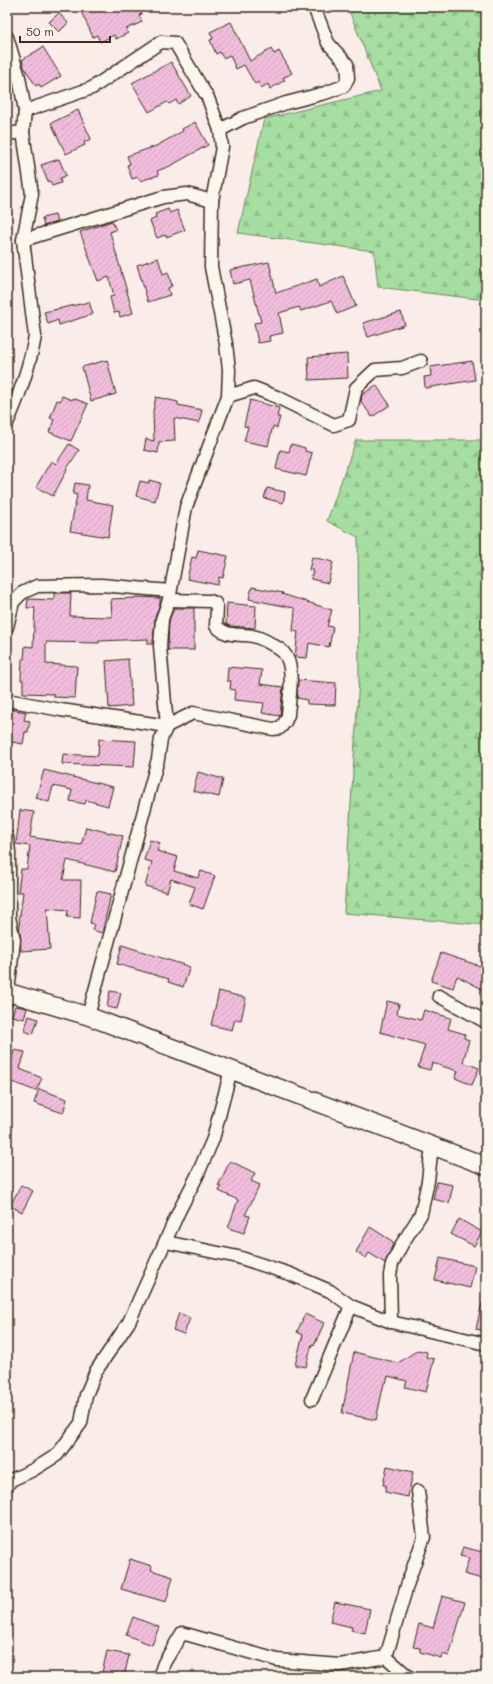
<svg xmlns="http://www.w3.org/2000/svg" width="493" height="1684" viewBox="0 0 493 1684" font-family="Mali,sans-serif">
	<defs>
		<pattern id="forest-firs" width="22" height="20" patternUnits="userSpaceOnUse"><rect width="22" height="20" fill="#a6dea2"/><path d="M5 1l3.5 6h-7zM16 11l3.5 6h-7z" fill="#90bf8b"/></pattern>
		<pattern id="building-hatch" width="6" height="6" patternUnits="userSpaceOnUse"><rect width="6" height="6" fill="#f1bedd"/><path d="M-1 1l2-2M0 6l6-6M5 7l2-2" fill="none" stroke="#d0a3bd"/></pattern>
	</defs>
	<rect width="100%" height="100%" fill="#f9ece9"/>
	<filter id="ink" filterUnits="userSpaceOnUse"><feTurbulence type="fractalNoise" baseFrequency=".025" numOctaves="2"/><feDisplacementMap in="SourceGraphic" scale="8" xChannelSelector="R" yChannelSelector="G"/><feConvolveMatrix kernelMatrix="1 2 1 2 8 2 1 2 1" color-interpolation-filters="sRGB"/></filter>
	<g filter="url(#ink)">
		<g fill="url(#forest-firs)" stroke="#708460">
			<polygon points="371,7 486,7 486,300 378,287 374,251 238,233 264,119 381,91 350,13"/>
			<polygon points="356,440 486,440 486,925 344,913 359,679 358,537 327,521"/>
		</g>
		<g fill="url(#building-hatch)" stroke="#3b2a1e">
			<polygon points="79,7 139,7 142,14 139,15 142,22 126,29 128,33 116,39 114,35 100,42 97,35 93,37"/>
			<polygon points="59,13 68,23 59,32 49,22"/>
			<polygon points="231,22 250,61 271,49 274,54 279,51 292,73 283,78 285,80 270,89 268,84 261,88 258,82 255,84 244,65 236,69 230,55 223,58 220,52 216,54 210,40 213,39 210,32"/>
			<polygon points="43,47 61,76 41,88 39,84 36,86 24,67 22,60"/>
			<polygon points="171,62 191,96 178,104 176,100 169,104 167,102 149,112 132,83"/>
			<polygon points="78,110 91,139 84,142 85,145 66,154 51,123"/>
			<polygon points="195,122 208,145 170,166 157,171 159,175 140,181 138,177 132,179 127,165 130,164 127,156 156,146 183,131 182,129"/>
			<polygon points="59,159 66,176 60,178 61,183 52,186 50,181 48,182 41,165"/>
			<polygon points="168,209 170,213 177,210 185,230 166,237 165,235 157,238 150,221 156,218 155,214"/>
			<polygon points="55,215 57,222 44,226 42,218"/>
			<polygon points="112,221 116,230 110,232 133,313 120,317 119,312 114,313 110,297 114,296 109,277 98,281 80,232"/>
			<polygon points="158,258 163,274 168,272 172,286 168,288 170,295 148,302 137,265"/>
			<polygon points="269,262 276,293 317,279 319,287 343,276 356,306 337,314 331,301 301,311 299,307 279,313 283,333 269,336 270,341 258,343 254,323 261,322 250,280 233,284 230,270"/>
			<polygon points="89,302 93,314 59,325 58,320 48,324 44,312"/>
			<polygon points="401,312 405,325 368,337 363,323"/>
			<polygon points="347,354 348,378 309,380 308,357"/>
			<polygon points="107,360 116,394 91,401 82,367"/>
			<polygon points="472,361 475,380 425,388 424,377 431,376 430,367"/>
			<polygon points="376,385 390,405 372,417 361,401 362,395"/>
			<polygon points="62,396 72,400 73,398 88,404 71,441 49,432 54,420 50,418 57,400 60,401"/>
			<polygon points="156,397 178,402 178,405 202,410 199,423 174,418 175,441 159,442 158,453 144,450 146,439 154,441 153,411"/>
			<polygon points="250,400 279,408 277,417 280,417 277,428 273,426 268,446 244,441 248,427 244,426"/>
			<polygon points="69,444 79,450 66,470 67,470 53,496 36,487 51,461 56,464"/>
			<polygon points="291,444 305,448 305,451 312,453 306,476 276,469 280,450 289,452"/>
			<polygon points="149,480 160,483 155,501 136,496 140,481 149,483"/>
			<polygon points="75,483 88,485 86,500 113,505 108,537 70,531 77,495 73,494"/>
			<polygon points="267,488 285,492 283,503 264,498"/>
			<polygon points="198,550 228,556 223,578 219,577 218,585 187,579 192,557 196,558"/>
			<polygon points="312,557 333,562 328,583 311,579 313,570 309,570"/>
			<polygon points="252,587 283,593 282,594 332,610 327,626 333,627 329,647 309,643 307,658 295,657 298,632 293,631 295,610 294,608 249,599"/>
			<polygon points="54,593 71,593 70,616 112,617 111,599 135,598 135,597 160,598 160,603 155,618 153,644 148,644 148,639 99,641 99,643 46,642 46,664 77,666 75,698 54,697 54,694 23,693 23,680 21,680 22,659 24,659 25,646 33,647 35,608 27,608 28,599 54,600"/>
			<polygon points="227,603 256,606 255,628 230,626 226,624"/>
			<polygon points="174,608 194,608 194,650 168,650 169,621"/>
			<polygon points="128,659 132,706 109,708 106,661"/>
			<polygon points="228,667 262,670 260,684 283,687 280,716 262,713 264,703 234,700 235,690 230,689 231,681 227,681"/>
			<polygon points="298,680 336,683 335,705 307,704 307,700 297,698"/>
			<polygon points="10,709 26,712 24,720 30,721 28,732 25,732 23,744 7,741 7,726"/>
			<polygon points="99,739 136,741 134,767 62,764 63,754 98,756"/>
			<polygon points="44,770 113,787 108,806 86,800 85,804 70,801 72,790 53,786 49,802 36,798"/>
			<polygon points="198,772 223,779 219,797 193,791"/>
			<polygon points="20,810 34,812 30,837 81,845 86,827 123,836 115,872 67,860 63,880 81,880 80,918 67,917 68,910 47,908 50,949 21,951 19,915 20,915 23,892 18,892 21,869 27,869 30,846 16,844"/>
			<polygon points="150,840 160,843 157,851 178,857 174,871 198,878 201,871 215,876 203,909 189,904 195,887 171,879 167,892 145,886 152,862 144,860"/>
			<polygon points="97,891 111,894 102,933 92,930 94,924 90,923"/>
			<polygon points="122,945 190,967 183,987 168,982 169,979 117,964"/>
			<polygon points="441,953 486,968 486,991 457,976 453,988 431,981"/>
			<polygon points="110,991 121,993 117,1009 107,1007"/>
			<polygon points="219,991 246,998 241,1020 235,1019 232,1030 211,1025"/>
			<polygon points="387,1001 399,1004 397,1014 421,1020 424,1010 451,1018 448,1029 465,1034 464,1038 469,1040 463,1062 479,1068 472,1085 455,1078 458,1071 432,1063 430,1070 418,1067 425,1045 380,1032"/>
			<polygon points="15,1006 27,1008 24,1019 12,1016"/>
			<polygon points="29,1016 38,1019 33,1034 24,1031"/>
			<polygon points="14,1050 25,1052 20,1069 42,1078 36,1091 7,1080 7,1071 10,1064 11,1064"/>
			<polygon points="39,1089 67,1099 63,1113 34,1103"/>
			<polygon points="230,1161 255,1173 251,1181 260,1185 245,1215 250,1216 244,1233 228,1228 238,1200 219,1191 221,1187 218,1186"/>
			<polygon points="437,1182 453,1185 449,1203 433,1199"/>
			<polygon points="21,1185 33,1191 22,1212 10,1206"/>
			<polygon points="459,1219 482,1232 474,1246 451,1234"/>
			<polygon points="370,1227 392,1241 393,1244 385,1263 369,1253 366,1258 356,1252"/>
			<polygon points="440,1258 475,1266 470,1288 435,1280"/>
			<polygon points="482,1303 486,1303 486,1331 476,1329"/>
			<polygon points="179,1313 190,1318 184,1334 173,1330"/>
			<polygon points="305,1314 324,1323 314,1346 312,1344 306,1367 295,1365 303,1335 297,1332"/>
			<polygon points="418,1350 427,1352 426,1357 434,1359 426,1392 405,1387 407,1381 388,1376 386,1383 384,1383 376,1420 342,1413 354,1352 398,1363"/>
			<polygon points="387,1466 413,1472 408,1497 385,1492 386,1485 383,1485"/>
			<polygon points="463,1547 486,1553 486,1580 464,1574 469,1558 460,1556"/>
			<polygon points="130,1559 152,1566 151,1570 173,1577 166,1602 121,1589"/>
			<polygon points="442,1596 465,1602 449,1656 442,1654 441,1658 420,1652 420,1648 413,1647 419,1624 433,1628"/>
			<polygon points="335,1602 370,1609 365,1633 351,1630 352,1627 330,1622"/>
			<polygon points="133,1617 159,1627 152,1645 126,1635"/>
			<polygon points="107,1651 129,1655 124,1677 101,1677"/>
		</g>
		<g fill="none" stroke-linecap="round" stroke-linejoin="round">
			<defs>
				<g id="street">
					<path d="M7 37 19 77 25 111 23 132 32 194 23 240 35 336C31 361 18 400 7 423"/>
					<polyline points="25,111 92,88 161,42 175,43 208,98 220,130 222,147 212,201 211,267 226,344 229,370 228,396 186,507 169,600 162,619 160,646 167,726 161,739 158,759 88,1016"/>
					<polyline points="220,130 243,118 286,103 325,93 344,86 348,78 347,64 328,43 314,7"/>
					<polyline points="7,134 23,132"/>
					<polyline points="23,240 163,197 187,194 212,201"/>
					<polyline points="228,396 254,388 277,397 334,425 349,420 356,388 375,370 402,368 421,361"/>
					<polyline points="7,627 13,602 22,593 37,586 101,585 170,591"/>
					<path d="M7 700 61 710 167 726 193 713 273 729 280 728 285 722 288 715C289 698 296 665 283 652 280 649 276 647 273 645 265 640 253 635 244 635 232 634 225 635 216 626L217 608 215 603 210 601 169 600"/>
					<polyline points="7,837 9,852 9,917 14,940 7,1000"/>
					<polyline points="439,996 486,1022"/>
					<polyline points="166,1242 238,1257 290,1274 330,1291 351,1306 391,1322 486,1344"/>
					<polyline points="391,1322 390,1275 392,1264 402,1244 421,1214 428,1181 432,1145"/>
					<polyline points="312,1399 351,1306"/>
					<polyline points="7,1486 11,1480 33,1470 57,1455 81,1423 86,1395 96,1371 129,1322 179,1211 197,1176 213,1139 231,1070"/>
					<polyline points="159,1677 164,1663 182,1633 277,1660 340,1665 386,1657"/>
					<polyline points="409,1677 386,1657 409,1579 424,1537 418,1491"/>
				</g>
				<polyline id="secondary" points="7,992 88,1016 486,1166"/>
			</defs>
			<use href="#street" stroke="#3b2a1e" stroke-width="15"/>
			<use href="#secondary" stroke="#3b2a1e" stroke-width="20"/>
			<use href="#street" stroke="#fbf7ec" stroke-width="12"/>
			<use href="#secondary" stroke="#fbf7ec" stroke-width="17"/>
		</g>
	</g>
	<rect width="493" height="1684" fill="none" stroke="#fbf7ec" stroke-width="24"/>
	<rect x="12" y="12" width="469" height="1660" fill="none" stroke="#3b2a1e" stroke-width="1.5" filter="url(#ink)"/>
	<path d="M20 36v6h90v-6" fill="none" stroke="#3b2a1e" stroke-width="2"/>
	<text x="26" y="36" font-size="12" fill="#3b2a1e" stroke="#fbf7ec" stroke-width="3" paint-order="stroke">50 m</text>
</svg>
